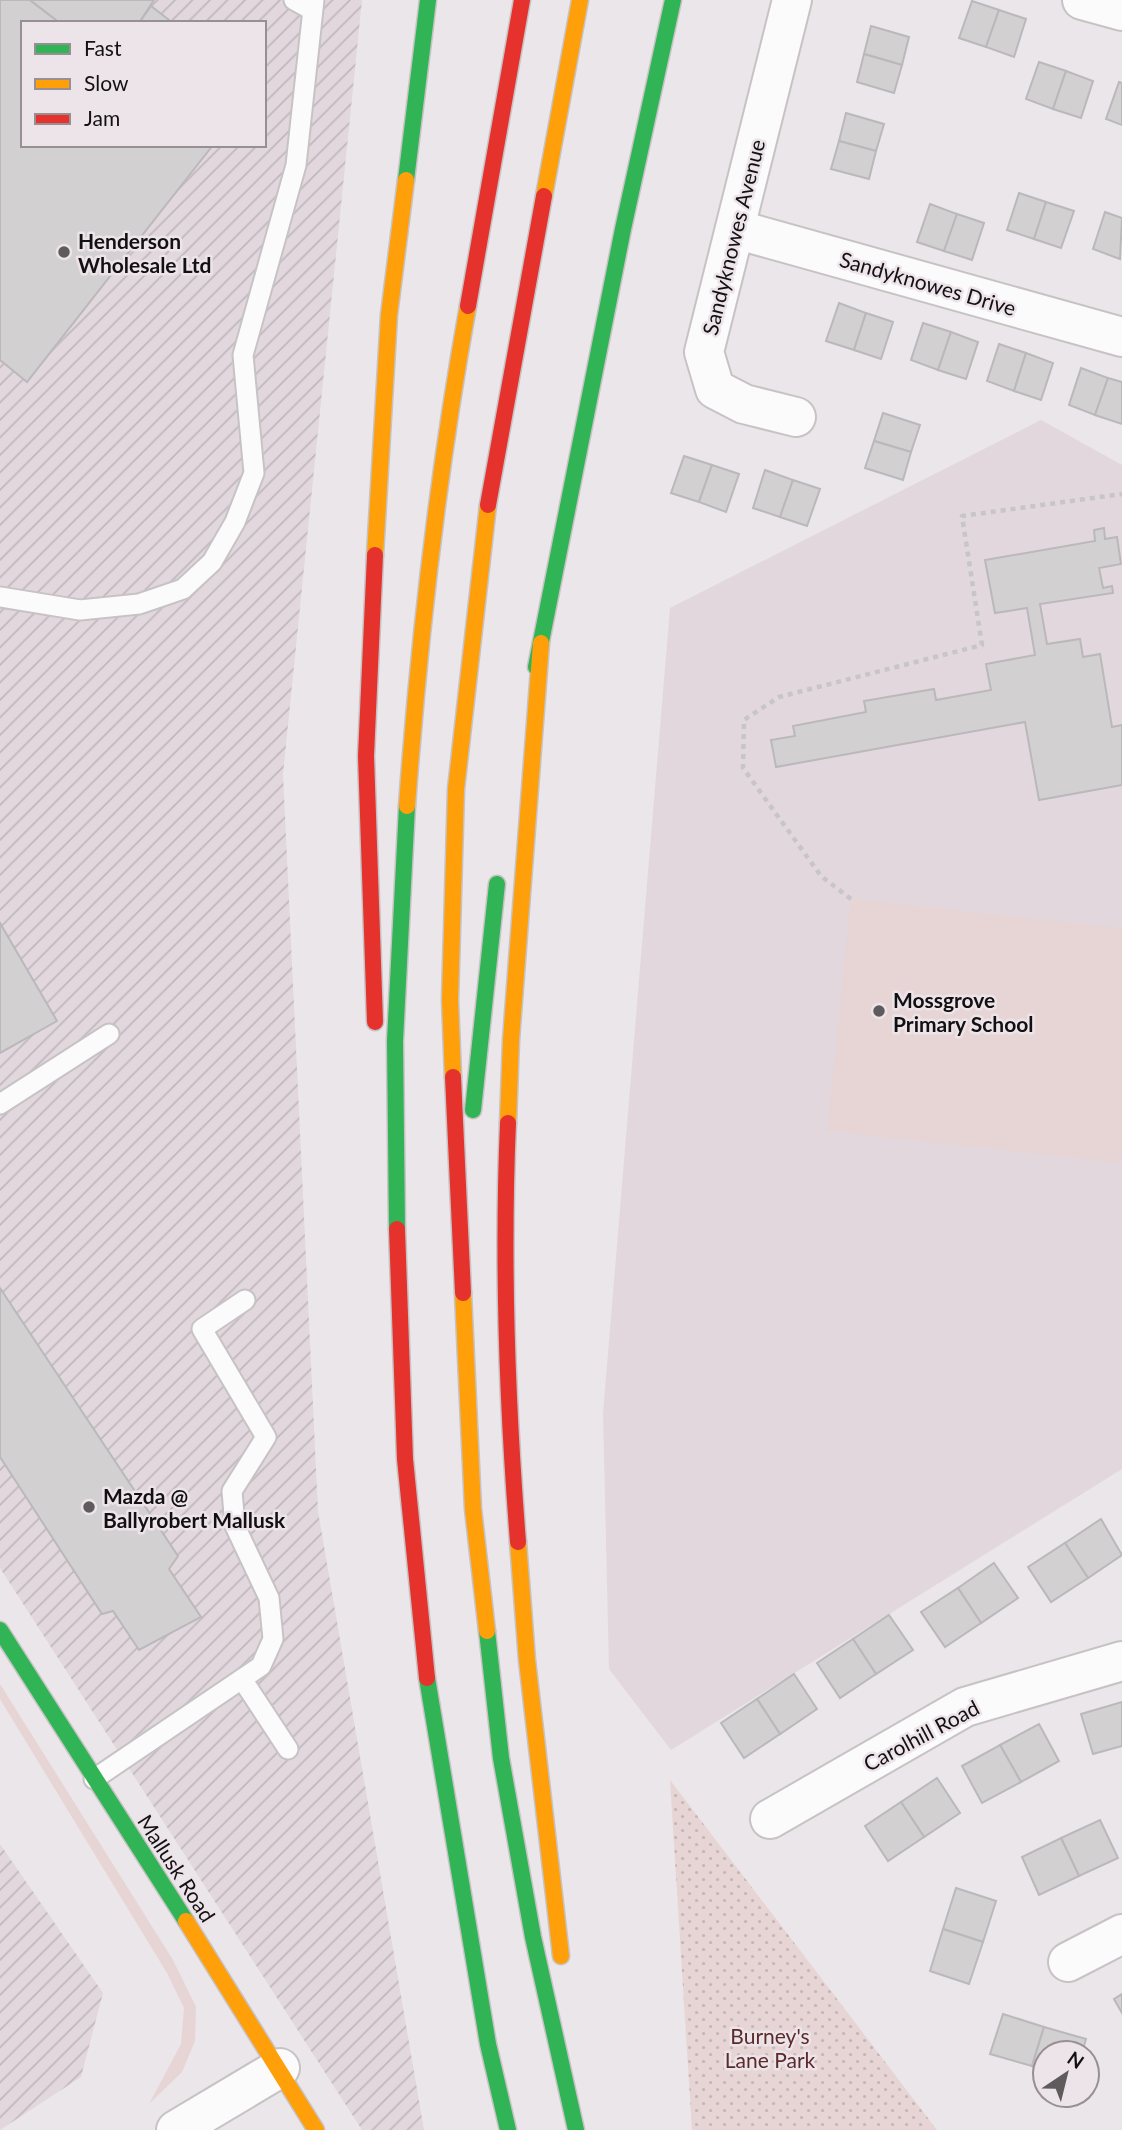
<svg xmlns="http://www.w3.org/2000/svg" width="1122" height="2130" viewBox="0 0 1122 2130" font-family="Lato,sans-serif">
	<defs>
		<pattern id="industrial-furrows" width="10" height="10" patternUnits="userSpaceOnUse" patternTransform="scale(1.75)"><rect width="10" height="10" fill="#e1d7dd"/><path d="M-1 1l2-2M0 10L10 0M9 11l2-2" fill="none" stroke="#c0b8bd"/></pattern>
		<pattern id="park-dots" width="8" height="8" patternUnits="userSpaceOnUse" patternTransform="scale(1.75)"><rect width="8" height="8" fill="#e7d5d5"/><path d="M2 2h.1M6 6h.1" fill="none" stroke="#c5b6b6" stroke-width="1.8" stroke-linecap="round"/></pattern>
	</defs>
	<rect width="100%" height="100%" fill="#ebe6e9"/>
	<polygon fill="#e1d7dd" points="1041,420 1122,465 1122,1469 671,1750 609,1669 603,1413 670,608"/>
	<g fill="url(#industrial-furrows)" fill-rule="evenodd">
		<path d="M0 0H362L283 774 318 1511 424 2130H362L0 1568ZM23 23H264V145H23Z"/>
		<polygon points="0,1844 103,1993 81,2077 0,2130"/>
	</g>
	<g fill="#e7d5d5">
		<polygon points="851,899 1122,928 1122,1163 827,1131"/>
		<polygon points="0,1684 173,1960 196,2007 195,2041 182,2072 149,2104 181,2044 184,2008 167,1973 0,1699"/>
	</g>
	<polygon fill="url(#park-dots)" points="670,1780 937,2130 692,2130"/>
	<g fill="#d3d0d2" stroke="#bbb8bb" stroke-width="2">
		<polygon points="0,0 30,0 60,23 23,23 23,145 213,145 27,382 0,360"/>
		<polygon points="30,0 154,0 139,23 60,23"/>
		<polygon points="972,1 999,10 986,47 959,38"/>
		<polygon points="151,6 173,23 139,23"/>
		<polygon points="999,10 1026,19 1014,57 986,47"/>
		<polygon points="871,26 909,37 902,65 864,54"/>
		<polygon points="864,54 902,65 894,93 857,82"/>
		<polygon points="1039,62 1066,71 1053,109 1026,99"/>
		<polygon points="1066,71 1093,81 1081,118 1053,109"/>
		<polygon points="1119,82 1122,83 1122,125 1106,119"/>
		<polygon points="846,113 884,124 876,151 839,141"/>
		<polygon points="839,141 876,151 869,179 831,169"/>
		<polygon points="1019,193 1046,202 1034,239 1007,230"/>
		<polygon points="1046,202 1074,211 1061,248 1034,239"/>
		<polygon points="930,204 957,214 944,251 917,242"/>
		<polygon points="1105,212 1122,218 1120,259 1093,249"/>
		<polygon points="957,214 984,223 972,260 944,251"/>
		<polygon points="839,303 866,313 854,350 826,341"/>
		<polygon points="866,313 893,322 881,359 854,350"/>
		<polygon points="923,323 951,332 938,370 911,360"/>
		<polygon points="951,332 978,342 966,379 938,370"/>
		<polygon points="999,344 1026,353 1014,391 987,381"/>
		<polygon points="1026,353 1053,363 1041,400 1014,391"/>
		<polygon points="1081,368 1108,378 1095,415 1069,405"/>
		<polygon points="1108,378 1122,382 1122,424 1095,415"/>
		<polygon points="883,413 920,425 911,452 874,441"/>
		<polygon points="874,441 911,452 903,480 865,468"/>
		<polygon points="684,456 712,465 699,502 671,493"/>
		<polygon points="712,465 739,474 726,512 699,502"/>
		<polygon points="765,470 793,480 780,517 753,508"/>
		<polygon points="793,480 820,489 807,526 780,517"/>
		<polygon points="1104,528 1105,539 1117,537 1121,564 1099,568 1103,588 1112,586 1113,593 1040,604 1047,644 1080,639 1083,657 1100,654 1112,727 1122,725 1122,785 1039,800 1025,722 776,767 771,740 795,736 793,726 866,712 864,701 934,689 936,700 991,690 986,664 1035,655 1027,608 995,613 985,560 1095,541 1094,530"/>
		<polygon points="0,923 57,1021 0,1053"/>
		<polygon points="0,1288 178,1556 169,1569 201,1617 139,1650 113,1611 102,1614 0,1457"/>
		<polygon points="1101,1519 1122,1555 1088,1578 1065,1543"/>
		<polygon points="1065,1543 1088,1578 1051,1602 1028,1567"/>
		<polygon points="994,1563 1018,1598 981,1623 958,1588"/>
		<polygon points="958,1588 981,1623 945,1647 921,1612"/>
		<polygon points="889,1615 913,1650 876,1674 853,1639"/>
		<polygon points="853,1639 876,1674 840,1698 817,1663"/>
		<polygon points="794,1674 817,1709 780,1734 757,1699"/>
		<polygon points="757,1699 780,1734 744,1758 721,1723"/>
		<polygon points="1122,1702 1122,1746 1093,1754 1081,1714"/>
		<polygon points="1039,1724 1059,1761 1021,1782 1000,1745"/>
		<polygon points="1000,1745 1021,1782 982,1803 962,1766"/>
		<polygon points="937,1778 960,1813 924,1837 901,1802"/>
		<polygon points="901,1802 924,1837 888,1861 865,1826"/>
		<polygon points="1100,1820 1118,1858 1079,1876 1061,1838"/>
		<polygon points="1061,1838 1079,1876 1039,1895 1022,1857"/>
		<polygon points="956,1888 996,1901 983,1942 943,1929"/>
		<polygon points="943,1929 983,1942 969,1984 930,1971"/>
		<polygon points="1122,1994 1122,2013 1114,1999"/>
		<polygon points="1003,2014 1044,2027 1032,2066 990,2054"/>
		<polygon points="1044,2027 1086,2039 1082,2053 1045,2053 1045,2070 1032,2066"/>
	</g>
	<g fill="none" stroke-linecap="round" stroke-linejoin="round">
		<defs>
			<g id="lane">
				<polyline points="294,0 312,10"/>
				<polyline points="0,597 80,610 139,604 183,589 212,562 235,522 254,473 243,355 296,165 314,0"/>
				<polyline points="0,1104 109,1034"/>
				<polyline points="242,1679 288,1749"/>
				<polyline points="94,1779 261,1666 273,1639 269,1598 235,1526 232,1491 266,1437 202,1329 245,1300"/>
			</g>
			<g id="street">
				<polyline points="792,0 704,352 715,389 744,404 796,417"/>
				<polyline points="1082,0 1122,11"/>
				<polyline points="735,229 1122,337"/>
				<polyline points="770,1819 965,1707 1122,1661"/>
				<polyline points="1068,1962 1122,1934"/>
				<polyline points="176,2130 280,2068"/>
			</g>
			<g id="fast">
				<polyline points="406,180 428,0"/>
				<polyline points="536,667 623,229 673,0"/>
				<polyline points="473,1110 497,884"/>
				<polyline points="397,1229 395,1041 407,806"/>
				<polyline points="0,1630 186,1921"/>
				<polyline points="487,1631 501,1758 533,1937 576,2130"/>
				<polyline points="427,1678 488,2044 508,2130"/>
			</g>
			<g id="slow">
				<polyline points="544,196 580,0"/>
				<polyline points="375,555 389,315 406,180"/>
				<path d="M407 806C419 638 438 472 468 306"/>
				<polyline points="453,1077 450,1000 456,789 488,505"/>
				<polyline points="508,1123 511,1040 541,643"/>
				<polyline points="463,1293 473,1509 487,1631"/>
				<polyline points="518,1542 527,1660 561,1956"/>
				<polyline points="186,1921 316,2130"/>
			</g>
			<g id="jam">
				<polyline points="468,306 522,0"/>
				<polyline points="488,505 544,196"/>
				<polyline points="375,555 366,756 375,1022"/>
				<polyline points="453,1077 463,1293"/>
				<path d="M508 1123C502 1263 507 1403 518 1542"/>
				<polyline points="397,1229 405,1459 427,1678"/>
			</g>
		</defs>
		<use href="#lane" stroke="#c7c3c5" stroke-width="23"/>
		<use href="#street" stroke="#c7c3c5" stroke-width="42"/>
		<use href="#fast" stroke="#c7c3c5" stroke-width="19"/>
		<use href="#slow" stroke="#c7c3c5" stroke-width="19"/>
		<use href="#jam" stroke="#c7c3c5" stroke-width="19"/>
		<polyline stroke="#c7c5c6" stroke-width="4.5" stroke-dasharray="5 5" stroke-linecap="butt" points="851,899 821,876 743,768 744,720 779,697 982,645 962,516 1122,494"/>
		<use href="#lane" stroke="#fcfbfc" stroke-width="19"/>
		<use href="#street" stroke="#fcfbfc" stroke-width="38"/>
		<use href="#fast" stroke="#30b455" stroke-width="16"/>
		<use href="#slow" stroke="#ff9f0a" stroke-width="16"/>
		<use href="#jam" stroke="#e5322d" stroke-width="16"/>
	</g>
	<g fill="#5f5b5d" stroke="#ede4ea" stroke-width="2.5">
		<circle cx="64" cy="252" r="7"/>
		<circle cx="879" cy="1011" r="7"/>
		<circle cx="89" cy="1507" r="7"/>
	</g>
	<g text-anchor="middle" dominant-baseline="central" stroke-width="5" stroke-linejoin="round" paint-order="stroke">
		<g font-size="21" fill="#131012" stroke="#ede4ea">
			<text transform="translate(733 237) rotate(-76)">Sandyknowes Avenue</text>
			<text transform="translate(928 283) rotate(16)">Sandyknowes Drive</text>
			<text transform="translate(921 1735) rotate(-28)">Carolhill Road</text>
			<text transform="translate(177 1868) rotate(57)">Mallusk Road</text>
		</g>
		<g font-size="21" font-weight="bold" fill="#131012" stroke="#ede4ea" text-anchor="start">
			<text x="78" y="240">Henderson<tspan x="78" dy="24">Wholesale Ltd</tspan></text>
			<text x="893" y="999">Mossgrove<tspan x="893" dy="24">Primary School</tspan></text>
			<text x="103" y="1495">Mazda @<tspan x="103" dy="24">Ballyrobert Mallusk</tspan></text>
		</g>
		<g font-size="21" fill="#5b2b29" stroke="#ede4ea">
			<text x="770" y="2035">Burney's<tspan x="770" dy="24">Lane Park</tspan></text>
		</g>
	</g>
	<rect x="21" y="21" width="245" height="126" fill="#ede4ea" stroke="#968f94" stroke-width="2"/>
	<rect x="35" y="44" width="35" height="10" fill="#30b455" stroke="#968f94" stroke-width="2"/>
	<text x="84" y="56" font-size="21" fill="#131012">Fast</text>
	<rect x="35" y="79" width="35" height="10" fill="#ff9f0a" stroke="#968f94" stroke-width="2"/>
	<text x="84" y="91" font-size="21" fill="#131012">Slow</text>
	<rect x="35" y="114" width="35" height="10" fill="#e5322d" stroke="#968f94" stroke-width="2"/>
	<text x="84" y="126" font-size="21" fill="#131012">Jam</text>
	<g transform="translate(1066 2074) rotate(35)"><circle r="33" fill="#ede4ea" stroke="#968f94" stroke-width="2"/>
	<path d="M0-5L12 26L0 18L-12 26Z" fill="#5f5b5d"/>
	<text y="-10" font-size="19" font-weight="bold" text-anchor="middle" fill="#131012">N</text>
	</g>
</svg>
